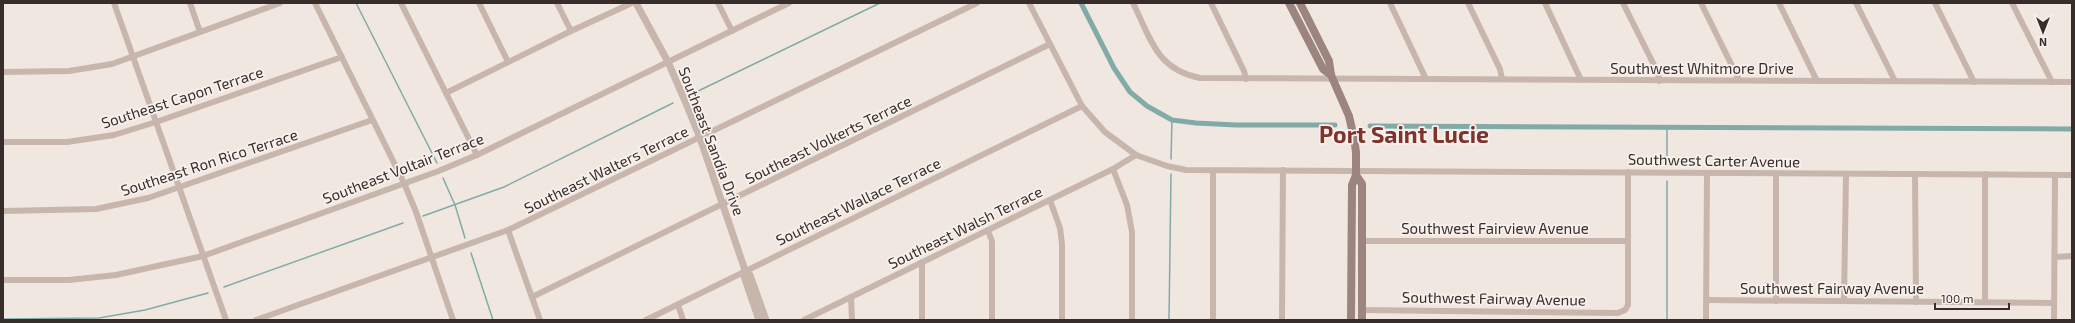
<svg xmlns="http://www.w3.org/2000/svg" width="2075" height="323" viewBox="0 0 2075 323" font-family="'Exo 2',sans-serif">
	<rect width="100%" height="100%" fill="#f1e7e1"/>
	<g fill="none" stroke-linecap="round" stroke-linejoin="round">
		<g stroke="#82aba7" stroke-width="1.5">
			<polyline points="356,3 437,163"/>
			<polyline points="692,94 880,3"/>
			<polyline points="1171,159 1172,120"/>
			<polyline points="1667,162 1667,128"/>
			<polyline points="443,178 455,205 465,238"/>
			<polyline points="1667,181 1667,320"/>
			<polyline points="423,216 504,187 673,103"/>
			<polyline points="471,253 493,320"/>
			<polyline points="224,287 403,223"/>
			<polyline points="3,319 99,318 145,310 208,293"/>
			<polyline points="1169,320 1171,174"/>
		</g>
		<g stroke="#82aba7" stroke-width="5">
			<polyline points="1081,3 1114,68 1130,92 1147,106 1172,120 1196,123 1236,125 1335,125"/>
			<polyline points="1370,126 2072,129"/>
		</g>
		<g stroke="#c8b6ad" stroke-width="6">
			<polyline points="114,3 226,320"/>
			<polyline points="190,3 200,32"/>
			<polyline points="315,3 404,183 416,212 453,320"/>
			<polyline points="401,3 477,155"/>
			<polyline points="479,3 508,62"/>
			<polyline points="557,3 571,31"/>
			<polyline points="718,3 732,31"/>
			<polyline points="1029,3 1082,106 1105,132 1136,155 1167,166 1186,170 2072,175"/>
			<path d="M1133 3C1151 39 1156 69 1200 78L2072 82"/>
			<polyline points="1211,3 1244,71 1246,79"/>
			<polyline points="1390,3 1426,79"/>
			<polyline points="1468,3 1500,69 1502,79"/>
			<polyline points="1545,3 1581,80"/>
			<polyline points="1623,3 1658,73 1659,81"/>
			<polyline points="1701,3 1739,80"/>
			<polyline points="1779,3 1817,81"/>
			<polyline points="1856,3 1895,81"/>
			<polyline points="1935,3 1974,82"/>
			<polyline points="2012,3 2052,82"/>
			<polyline points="3,72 69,71 112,64 280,3"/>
			<polyline points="446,93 571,31 632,3"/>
			<polyline points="3,142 67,142 114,135 156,122 342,57"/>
			<polyline points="1113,169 1127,205 1132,232 1132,320"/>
			<polyline points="1776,174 1776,301"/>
			<polyline points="1915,174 1916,302"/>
			<polyline points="1050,200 1060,228 1062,244 1062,320"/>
			<polyline points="3,211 96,209 148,198 372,120"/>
			<polyline points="508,230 540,320"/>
			<polyline points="988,231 992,241 992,320"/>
			<polyline points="1362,241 1628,241"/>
			<polyline points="2055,257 2072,256"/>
			<polyline points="922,262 922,320"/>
			<polyline points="3,280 69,280 116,275 203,256 436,172 477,155 789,3"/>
			<polyline points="532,297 1050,44"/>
			<polyline points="851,297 852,320"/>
			<polyline points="1707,300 2054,303"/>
			<polyline points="1844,301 1846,174"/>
			<polyline points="1985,302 1985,174"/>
			<polyline points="678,305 683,320"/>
			<polyline points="1362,310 1618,313 1625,310 1628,305 1628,172"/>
			<polyline points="256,320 508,230 977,3"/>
			<polyline points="646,320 1082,106"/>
			<polyline points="804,320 1113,169 1136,155"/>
			<polyline points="1213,320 1213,171"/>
			<polyline points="1282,320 1283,170"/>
			<polyline points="1706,320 1707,173"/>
			<polyline points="2054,320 2055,175"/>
		</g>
		<g stroke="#c8b6ad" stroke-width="7">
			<polyline points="636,3 668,62 685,101 700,138 745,270 744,276 759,320"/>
			<polyline points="745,270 750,275 766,320"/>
		</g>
		<g stroke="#9c857f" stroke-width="8">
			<polyline points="1289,3 1323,69 1331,75"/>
			<polyline points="1300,3 1329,61 1331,75 1349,116 1354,138 1356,152 1356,175 1352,185 1351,320"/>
			<polyline points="1356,175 1362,184 1362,320"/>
		</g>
	</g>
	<g text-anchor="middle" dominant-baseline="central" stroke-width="3.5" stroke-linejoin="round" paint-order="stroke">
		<g font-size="15" fill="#372d2b" stroke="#f9f1ed">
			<text x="1702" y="68">Southwest Whitmore Drive</text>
			<text transform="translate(182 97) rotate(-18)">Southeast Capon Terrace</text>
			<text transform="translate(828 139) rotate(-26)">Southeast Volkerts Terrace</text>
			<text transform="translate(712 141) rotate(69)">Southeast Sandia Drive</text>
			<text transform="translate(1714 160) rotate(1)">Southwest Carter Avenue</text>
			<text transform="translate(209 162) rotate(-18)">Southeast Ron Rico Terrace</text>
			<text transform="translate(403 168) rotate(-21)">Southeast Voltair Terrace</text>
			<text transform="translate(606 169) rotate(-26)">Southeast Walters Terrace</text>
			<text transform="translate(858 201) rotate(-26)">Southeast Wallace Terrace</text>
			<text transform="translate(965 227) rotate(-26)">Southeast Walsh Terrace</text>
			<text x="1495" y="228">Southwest Fairview Avenue</text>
			<text x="1832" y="288">Southwest Fairway Avenue</text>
			<text transform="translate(1494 298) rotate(1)">Southwest Fairway Avenue</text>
		</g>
		<g font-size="23" font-weight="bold" fill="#7e342c" stroke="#f9f1ed">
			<text x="1404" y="134">Port Saint Lucie</text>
		</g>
	</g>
	<rect width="2075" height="323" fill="none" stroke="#372d2b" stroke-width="8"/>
	<g transform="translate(2043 32) rotate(180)" stroke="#f9f1ed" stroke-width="3" paint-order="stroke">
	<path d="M0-3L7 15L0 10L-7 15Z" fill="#372d2b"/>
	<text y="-6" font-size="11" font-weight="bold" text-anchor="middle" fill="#372d2b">N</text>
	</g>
	<path d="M1935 303v6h74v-6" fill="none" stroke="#372d2b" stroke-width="2"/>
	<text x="1941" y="303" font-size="12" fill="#372d2b" stroke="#f9f1ed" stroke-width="3" paint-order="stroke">100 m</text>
</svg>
